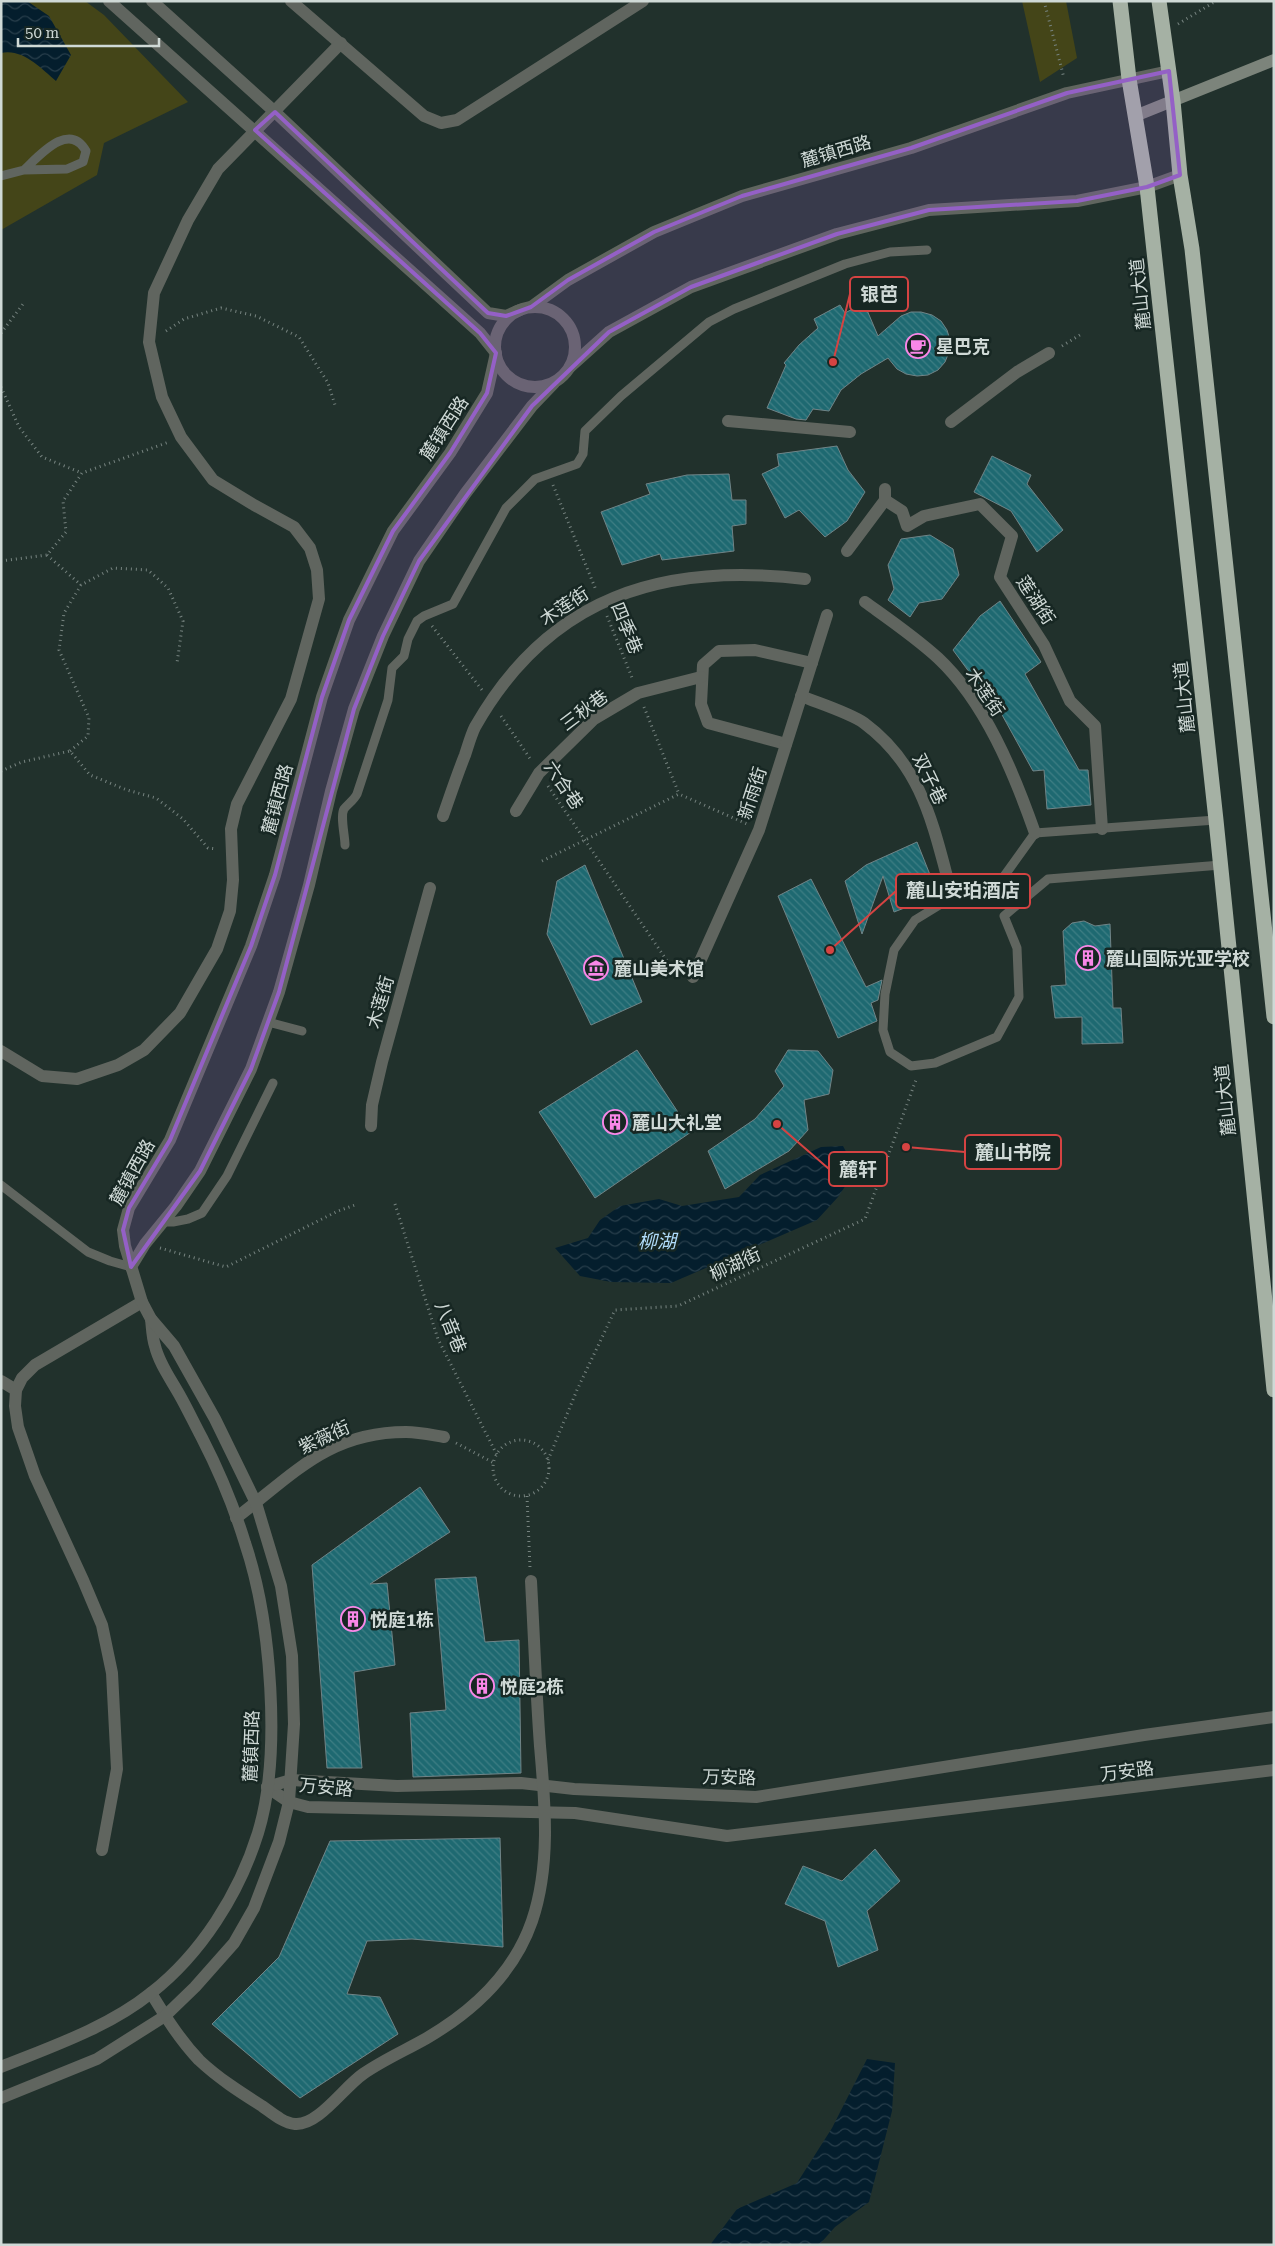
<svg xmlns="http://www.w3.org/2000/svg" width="1275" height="2246" viewBox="0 0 1275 2246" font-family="'Roboto Serif','Noto Sans SC',serif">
	<defs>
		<pattern id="water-waves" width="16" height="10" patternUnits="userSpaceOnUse" patternTransform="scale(1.25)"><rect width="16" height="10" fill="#041e2d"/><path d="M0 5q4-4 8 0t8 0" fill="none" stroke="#283e4b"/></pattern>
		<pattern id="building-back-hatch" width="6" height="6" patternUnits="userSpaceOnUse" patternTransform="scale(1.25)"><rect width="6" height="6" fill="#1e6971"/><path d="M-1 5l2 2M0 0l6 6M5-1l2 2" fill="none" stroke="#3e7e84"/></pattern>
	</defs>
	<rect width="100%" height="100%" fill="#21312c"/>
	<g fill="#444518">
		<polygon points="1,1 85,1 104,15 188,102 104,143 97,175 1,230"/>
		<polygon points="1022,1 1066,1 1077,58 1040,82"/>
	</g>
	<g fill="url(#water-waves)">
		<path d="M1 1H27L49 16 71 55 56 81C41 68 22 48 1 53Z"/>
		<polygon points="843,1146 856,1170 838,1197 817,1220 671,1283 611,1282 580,1276 555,1248 588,1238 600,1220 620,1206 659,1199 682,1206 739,1197 760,1175 821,1147"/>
		<polygon points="867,2059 895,2063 892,2111 869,2202 835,2227 819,2245 710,2245 737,2209 797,2183 832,2128"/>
	</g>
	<g fill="url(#building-back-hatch)" stroke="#708487">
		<polygon points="864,303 878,336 901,316 911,312 921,312 932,315 941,321 947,330 950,340 949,352 945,362 938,370 928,375 917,376 906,374 897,369 888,358 861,374 841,390 829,411 813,409 806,420 796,419 767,408 786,365 784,363 799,345 818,328 814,319 840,305 845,313"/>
		<polygon points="837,446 848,470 865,492 847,521 825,537 799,510 785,518 762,474 779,466 777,454"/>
		<polygon points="992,456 1031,475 1027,484 1063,530 1037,552 1011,511 974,492"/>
		<polygon points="729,474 732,500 746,500 746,524 732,526 734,551 662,560 660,554 622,565 601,512 650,494 646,484 687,475"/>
		<polygon points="930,535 953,549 959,575 942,599 919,603 910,617 888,600 894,589 888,565 901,539"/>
		<polygon points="1000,601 1041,662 1025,674 1079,770 1088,770 1091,805 1047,809 1044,770 1033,771 1001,713 994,715 977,690 978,684 953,650 980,616"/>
		<polygon points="917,842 938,895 894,912 883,876 862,934 845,881 866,865"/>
		<polygon points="585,865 642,1002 591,1025 547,934 557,881"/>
		<polygon points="811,879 866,987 882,980 878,1000 871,1003 877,1021 838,1038 778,896"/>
		<polygon points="1084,921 1095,926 1110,924 1113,1008 1121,1008 1123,1043 1082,1044 1082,1017 1055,1018 1051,986 1066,985 1063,931 1072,923"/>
		<polygon points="637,1050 691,1132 595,1198 539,1112"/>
		<polygon points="788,1050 818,1051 833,1070 829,1094 804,1100 808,1130 789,1151 725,1189 708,1151 755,1119 784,1086 775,1071"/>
		<polygon points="420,1487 450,1532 370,1584 387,1583 395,1665 354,1672 362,1768 327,1768 312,1565"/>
		<polygon points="476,1577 485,1642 519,1640 521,1773 413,1777 410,1713 446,1710 435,1579"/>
		<polygon points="500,1838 503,1947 412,1939 367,1941 347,1994 380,1997 398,2034 300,2098 212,2024 279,1957 330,1841"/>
		<polygon points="875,1849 900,1881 867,1911 878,1950 838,1967 825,1921 785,1904 803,1866 842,1881"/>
	</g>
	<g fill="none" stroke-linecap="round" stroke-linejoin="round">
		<g stroke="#778480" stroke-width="3" stroke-dasharray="1 4" stroke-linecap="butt">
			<polyline points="1044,1 1064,78"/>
			<polyline points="1178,24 1216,1"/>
			<polyline points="166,331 184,319 221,308 256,316 299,337 328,383 336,408"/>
			<polyline points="1,333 23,304"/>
			<polyline points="1062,346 1083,333"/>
			<polyline points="1,387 19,427 42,457 82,473"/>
			<polyline points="553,485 596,590"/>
			<polyline points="47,555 81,585"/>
			<polyline points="1,561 47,555 66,532 63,501 82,473 169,442"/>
			<polyline points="607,616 633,680"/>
			<polyline points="432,626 482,690"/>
			<polyline points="644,707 679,794"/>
			<polyline points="501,716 531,760"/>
			<polyline points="70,751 88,736 89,718 59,650 64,613 81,585 113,568 148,570 168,588 183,621 177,663"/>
			<polyline points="1,771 22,762 70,751 90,775 127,790 156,798 183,819 208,848 217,849"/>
			<polyline points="548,786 676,974"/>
			<polyline points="542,861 679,794 747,824"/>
			<polyline points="395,1204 438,1339 497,1455"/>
			<polyline points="160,1248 226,1267 338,1211 355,1205"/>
			<circle cx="521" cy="1468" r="28"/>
			<polyline points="456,1443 494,1463"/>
			<polyline points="548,1460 577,1390 615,1310 678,1306 865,1219 917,1077"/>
			<polyline points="527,1496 530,1568"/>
		</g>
		<g stroke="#60655f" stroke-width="9">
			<path d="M1 176 24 170 67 169 83 162 86 151C69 121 40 155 24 170"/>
			<polyline points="1216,820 1035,833 984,904 946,901 915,920 894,950 885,994 883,1030 890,1052 911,1066 935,1063 997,1037 1019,997 1017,948 1004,916 1048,879 1221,865"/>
			<path d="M345 845C345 836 340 816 344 809 348 804 354 800 357 794L388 700 392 668 404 656 408 639 417 621 424 616 453 604 506 508 535 479 577 464 583 454 585 431 621 396 709 322 734 309 845 264 890 252 927 250"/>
			<polyline points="268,1022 302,1031"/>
			<polyline points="1,1185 88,1252 110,1261 131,1267"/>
			<polyline points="163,1222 173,1222 188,1219 202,1213 227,1176 273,1083"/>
		</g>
		<g stroke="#60655f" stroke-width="12">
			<polyline points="152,1 275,112 488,313 506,316 520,310"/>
			<polyline points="291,1 424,116 441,123 457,120 643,1"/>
			<polyline points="531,307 568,280 654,232 742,196 911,148 1067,93 1169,71"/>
			<circle cx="535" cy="347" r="40"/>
			<polyline points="570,367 609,332 691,287 837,234 929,210 1077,201 1147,187 1180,175"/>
			<polyline points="728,421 850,432"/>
			<polyline points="951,422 1017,372 1049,353"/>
			<polyline points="885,500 902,511 907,526 924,516 980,504 1012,536 1000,577 1044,645 1070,701 1095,726 1102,829"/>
			<polyline points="847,551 885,500 885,489"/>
			<path d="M865 602C890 620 915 637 938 658 985 702 1014 773 1035 833"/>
			<path d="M801 696C818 703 850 713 864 723 926 769 934 832 954 902"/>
			<polyline points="786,744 708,723 701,704 703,665 719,651 755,650 812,663"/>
			<polyline points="516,811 539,773 594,719 638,693 701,677"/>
			<path d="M443 816C450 796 457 775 465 755 468 746 471 735 475 727 549 596 663 562 805 579"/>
			<polyline points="693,977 759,830 827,615"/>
			<polyline points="1,1051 42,1076 77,1079 118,1065 144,1050 180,1013 217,949 230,911 233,880 231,829 237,804 291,699 319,599 317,570 310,548 294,527 254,505 213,480 181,437 162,397 149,342 154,293 188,220 218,169 341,43"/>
			<polyline points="371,1126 372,1105 382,1062 430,888"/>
			<polyline points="131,1267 145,1244 176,1206 200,1171 251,1069 279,992 309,885 331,791 354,709 383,636 419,561 465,494 532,406 554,383"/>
			<polyline points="1,1381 16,1390"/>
			<path d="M236 1518C293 1475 328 1432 406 1432 419 1432 432 1435 444 1437"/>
			<polyline points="267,1787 289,1802 308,1807 575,1813 727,1836 1274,1770"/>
			<polyline points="267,1787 291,1780 397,1786 521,1783 574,1789 756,1797 1144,1735 1274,1717"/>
			<polyline points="102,1850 117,1769 112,1673 102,1625 83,1580 35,1476 18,1427 15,1406 16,1390 22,1378 35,1365 142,1302"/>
			<path d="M151 1993C165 2016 180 2040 199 2060 218 2078 240 2092 262 2106 272 2113 283 2123 295 2124 318 2126 344 2087 363 2074 383 2060 406 2050 427 2038 473 2011 514 1973 532 1921 551 1865 545 1803 540 1746 536 1691 534 1636 531 1581"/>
			<path d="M1 2067C51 2047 109 2027 151 1993 201 1954 239 1894 258 1833 282 1755 271 1620 245 1543 234 1507 219 1471 202 1438 194 1423 187 1408 179 1394 170 1378 159 1363 155 1346 152 1337 152 1327 151 1319"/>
			<polyline points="1,2098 97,2059 165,2016 195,1987 234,1943 254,1908 279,1842 289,1802 294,1724 292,1656 281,1586 256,1503 215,1419 174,1346 151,1319 142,1302 125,1246 123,1230 129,1208 170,1140 251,946 275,875 322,697 349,620 393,531 450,453 487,393 496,353 480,333 109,1"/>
		</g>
		<polyline stroke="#7c847b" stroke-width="12" points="1135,116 1274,60"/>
		<g stroke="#a5b1a4" stroke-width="15">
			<polyline points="1120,1 1129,79 1147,187 1216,820 1274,1390"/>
			<polyline points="1159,1 1173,101 1180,175 1192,249 1274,1017"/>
		</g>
	</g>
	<path fill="#9460c6" fill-opacity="0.2" stroke="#9460c6" stroke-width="4" stroke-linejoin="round" d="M1169 71 1180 175 1147 187 1077 201 929 210 837 234 691 287 609 332 532 406 419 561 383 636 354 709 279 992 251 1069 200 1171 131 1267 123 1230 129 1208 170 1140 251 946 275 875 322 697 349 620 393 531 450 453 487 393 496 353 480 333 255 130 275 112 488 313 506 316 531 307 568 280 654 232 742 196 911 148 1067 93Z"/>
	<defs>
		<symbol id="cafe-ring" viewBox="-11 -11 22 22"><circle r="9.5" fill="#172723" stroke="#f987e8" stroke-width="1.5"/><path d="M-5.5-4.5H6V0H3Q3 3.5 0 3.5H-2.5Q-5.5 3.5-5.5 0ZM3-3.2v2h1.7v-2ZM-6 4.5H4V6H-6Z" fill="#f987e8"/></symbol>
		<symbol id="building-ring" viewBox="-11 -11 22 22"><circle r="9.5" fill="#172723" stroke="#f987e8" stroke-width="1.5"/><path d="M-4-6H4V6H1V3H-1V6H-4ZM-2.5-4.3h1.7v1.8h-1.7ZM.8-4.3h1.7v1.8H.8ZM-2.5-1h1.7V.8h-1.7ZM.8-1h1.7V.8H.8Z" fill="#f987e8"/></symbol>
		<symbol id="museum-ring" viewBox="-11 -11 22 22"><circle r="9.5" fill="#172723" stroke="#f987e8" stroke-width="1.5"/><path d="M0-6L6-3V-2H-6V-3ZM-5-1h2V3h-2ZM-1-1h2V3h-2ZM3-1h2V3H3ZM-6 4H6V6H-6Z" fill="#f987e8"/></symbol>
	</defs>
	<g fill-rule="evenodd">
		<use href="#cafe-ring" x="904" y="332" width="28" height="28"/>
		<use href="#building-ring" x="1074" y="944" width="28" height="28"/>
		<use href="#museum-ring" x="582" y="954" width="28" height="28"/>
		<use href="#building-ring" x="601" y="1108" width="28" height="28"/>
		<use href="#building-ring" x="339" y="1605" width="28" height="28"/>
		<use href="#building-ring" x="468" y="1672" width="28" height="28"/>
	</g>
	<g text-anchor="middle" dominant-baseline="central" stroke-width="5" stroke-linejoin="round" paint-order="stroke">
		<g font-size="18" fill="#cfd9d6" stroke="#172723">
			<text transform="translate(836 151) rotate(-16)">麓镇西路</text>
			<text transform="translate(1140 294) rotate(-96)">麓山大道</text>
			<text transform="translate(444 428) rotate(-57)">麓镇西路</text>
			<text transform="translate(1036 600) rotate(57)">莲湖街</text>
			<text transform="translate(564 606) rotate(-33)">木莲街</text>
			<text transform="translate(627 628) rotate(68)">四季巷</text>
			<text transform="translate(985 692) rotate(56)">木莲街</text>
			<text transform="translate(1184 697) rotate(-96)">麓山大道</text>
			<text transform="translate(584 710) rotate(-37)">三秋巷</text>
			<text transform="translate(930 779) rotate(64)">双子巷</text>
			<text transform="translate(564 785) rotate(56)">六合巷</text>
			<text transform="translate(752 793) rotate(-72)">新雨街</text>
			<text transform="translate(277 799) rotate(-75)">麓镇西路</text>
			<text transform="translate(380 1002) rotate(-74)">木莲街</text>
			<text transform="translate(1225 1100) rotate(-96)">麓山大道</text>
			<text transform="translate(132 1172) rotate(-61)">麓镇西路</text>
			<text transform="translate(735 1264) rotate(-25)">柳湖街</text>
			<text transform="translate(451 1327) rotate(68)">八音巷</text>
			<text transform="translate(324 1437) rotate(-25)">紫薇街</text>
			<text transform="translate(251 1746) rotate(-88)">麓镇西路</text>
			<text transform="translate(1127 1771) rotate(-7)">万安路</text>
			<text transform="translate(729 1777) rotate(1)">万安路</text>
			<text transform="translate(326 1787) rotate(5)">万安路</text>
		</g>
		<g font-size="18" font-weight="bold" fill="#cfd9d6" stroke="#172723" text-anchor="start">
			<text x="936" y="346">星巴克</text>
			<text x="1106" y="958">麓山国际光亚学校</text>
			<text x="614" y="968">麓山美术馆</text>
			<text x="632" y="1122">麓山大礼堂</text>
			<text x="370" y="1619">悦庭1栋</text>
			<text x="500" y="1686">悦庭2栋</text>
		</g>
		<g font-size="19" font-style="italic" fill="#b0dcf9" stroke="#172723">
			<text x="657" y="1241">柳湖</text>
		</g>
	</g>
	<path fill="none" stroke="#d54342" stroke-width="2" d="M833 362L850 294M830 950L896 891M906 1147L965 1152M777 1124L829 1169"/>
	<g fill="#d54342" stroke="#172723" stroke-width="2">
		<circle cx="833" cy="362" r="5"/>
		<circle cx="830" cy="950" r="5"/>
		<circle cx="906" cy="1147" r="5"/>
		<circle cx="777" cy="1124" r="5"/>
	</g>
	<g fill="#172723" stroke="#d54342" stroke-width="2">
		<rect x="850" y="277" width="58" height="34" rx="5"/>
		<rect x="896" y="874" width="134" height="34" rx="5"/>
		<rect x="965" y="1135" width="96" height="34" rx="5"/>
		<rect x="829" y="1152" width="58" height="34" rx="5"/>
	</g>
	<g font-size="19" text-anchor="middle" font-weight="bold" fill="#cfd9d6">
		<text x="879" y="301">银芭</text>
		<text x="963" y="897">麓山安珀酒店</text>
		<text x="1013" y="1159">麓山书院</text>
		<text x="858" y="1176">麓轩</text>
	</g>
	<rect width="1275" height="2246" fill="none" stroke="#cfd9d6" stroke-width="5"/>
	<path d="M18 38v8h141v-8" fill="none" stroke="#cfd9d6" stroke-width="2.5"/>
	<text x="25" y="38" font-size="15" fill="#cfd9d6" stroke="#172723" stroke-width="4" paint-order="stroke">50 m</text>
</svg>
